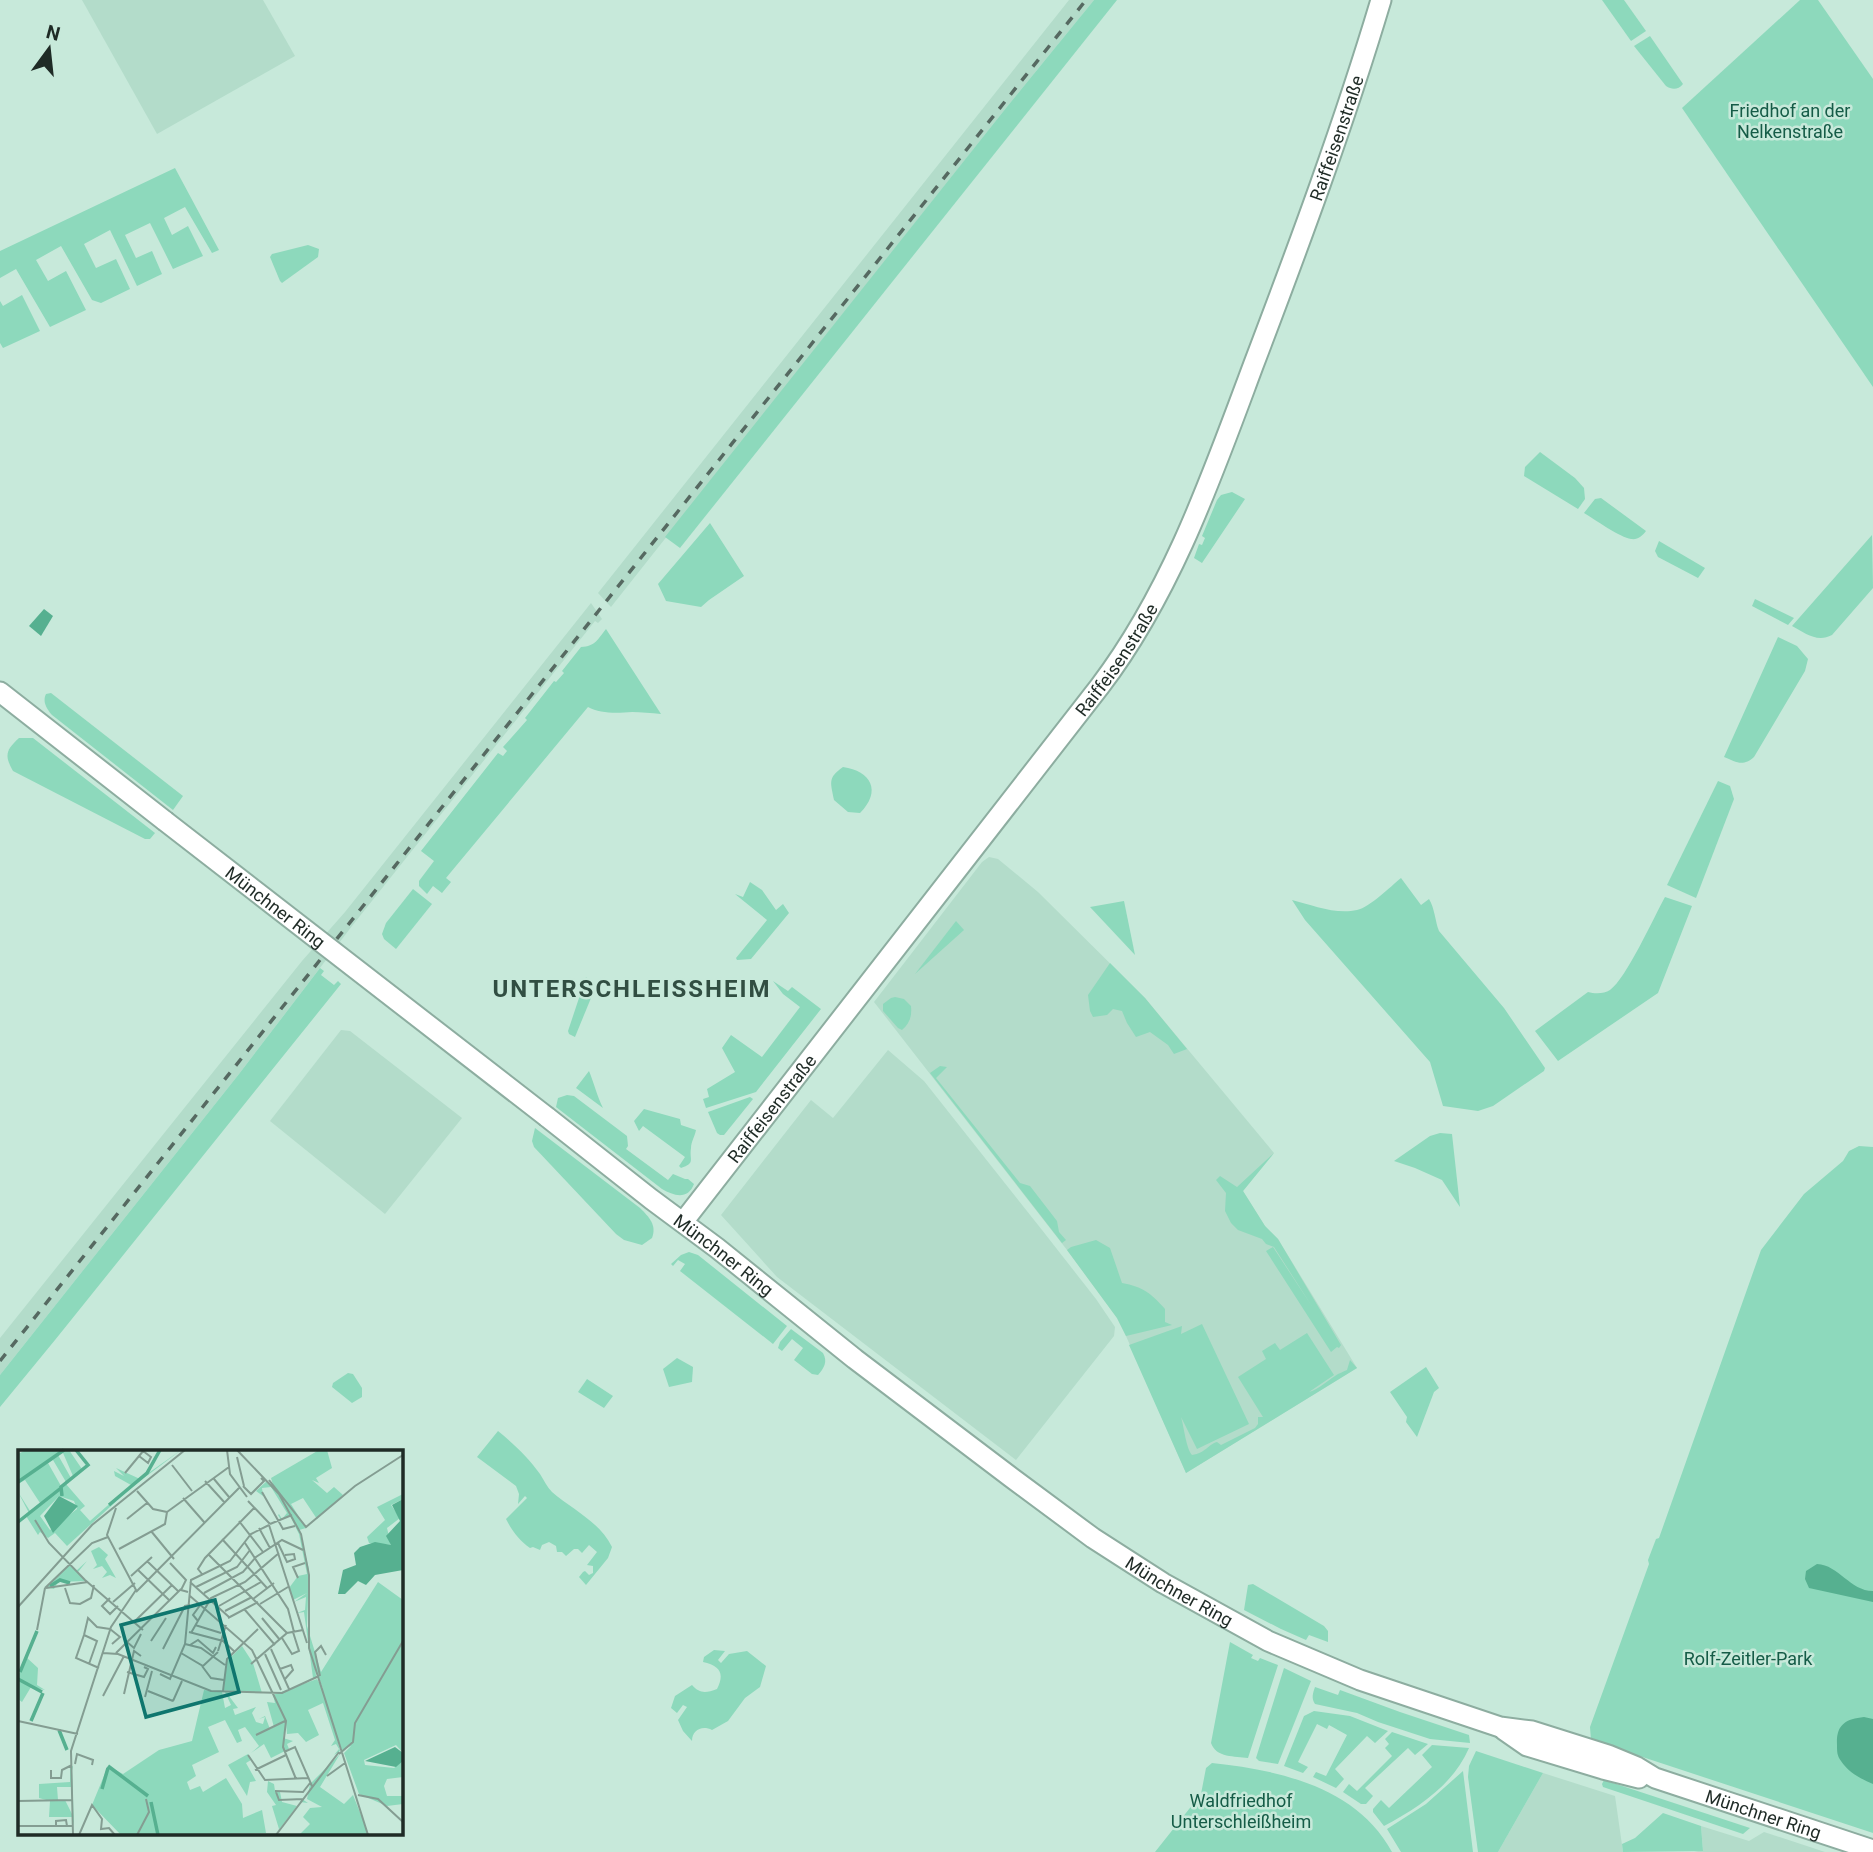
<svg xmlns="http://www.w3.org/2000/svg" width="1873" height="1852" viewBox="0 0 1873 1852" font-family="Roboto,sans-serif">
	<rect width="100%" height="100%" fill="#c7e9da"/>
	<g fill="#b3dcca">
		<polygon points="82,0 263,0 295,56 157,134"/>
		<polygon points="1069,0 1094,0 1006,108 611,607 598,593"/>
		<polygon points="591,603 602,619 598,623 595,621 352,926 239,1074 0,1375 0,1338 302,961 345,912"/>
		<polygon points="989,857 998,859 1038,892 1145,998 1274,1153 1243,1191 1265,1226 1278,1239 1357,1368 1186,1473 1126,1336 1117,1318 1067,1250 874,1002 982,862"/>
		<polygon points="341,1030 350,1031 462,1118 385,1214 270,1121"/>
		<polygon points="888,1050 924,1081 1042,1230 1096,1299 1115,1327 1114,1336 1016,1460 777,1277 721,1215 811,1100 833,1118"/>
		<polygon points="1543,1773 1615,1796 1623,1852 1498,1852"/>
		<polygon points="1701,1826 1749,1841 1764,1832 1825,1852 1694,1852 1703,1850"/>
	</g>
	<g fill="#8dd9bc">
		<polygon points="1094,0 1117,0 680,548 665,537 1006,108"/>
		<polygon points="1602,0 1624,0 1646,31 1631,41"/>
		<polygon points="1800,0 1818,0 1873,79 1873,387 1682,108"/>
		<path d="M1650 36 1683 84C1678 90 1672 90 1666 86L1634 46Z"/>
		<polygon points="175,168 219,250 212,253 185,207 164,218 172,235 188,226 203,256 173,269 150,223 125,235 136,258 152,251 162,274 137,286 110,230 84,244 96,268 116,259 130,289 101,303 92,300 61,246 36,260 48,281 66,271 86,310 50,327 16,269 0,278 0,251"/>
		<polygon points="308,245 319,249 318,257 282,283 280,281 270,257 272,254"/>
		<polygon points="22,295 40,331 3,348 0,343 0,301 3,306"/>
		<polygon points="1540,452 1575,478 1584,488 1585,499 1578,509 1524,476 1525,467"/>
		<polygon points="1232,492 1245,499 1202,563 1194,558 1199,544 1202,545 1205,538 1202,536 1217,500 1221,495"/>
		<path d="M1601 498 1646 531C1642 536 1638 540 1631 539 1621 538 1594 519 1584 513L1595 499Z"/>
		<polygon points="710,523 744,576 709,600 701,607 666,601 658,584"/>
		<path d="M1872 535 1873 588 1832 635C1817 643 1805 633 1792 626Z"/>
		<polygon points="1659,541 1705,568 1698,578 1658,557 1655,551"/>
		<polygon points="1755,599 1794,618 1788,625 1752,606"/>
		<path d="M606 629 661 714C651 713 641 712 632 712 618 713 600 714 588 707L446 878 451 882 442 893 433 886 427 894 419 886V881L434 861 421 851 498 753 503 756 507 751 503 747 527 720 525 718 554 681 556 682 564 673 562 671 581 647C596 646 597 640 606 629Z"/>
		<path d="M1778 637 1797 646 1808 659 1805 671 1754 757C1743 767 1736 762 1724 757Z"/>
		<path d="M51 693 183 796 173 810 52 715C47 709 42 702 46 694Z"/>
		<path d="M19 738H33L155 833 150 839H145L13 771C4 755 6 750 19 738Z"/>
		<path d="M843 767C871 771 882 791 860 813L848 812 834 800C831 783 827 778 843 767Z"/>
		<polygon points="1718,781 1730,786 1734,799 1696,898 1667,885"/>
		<path d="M1401 878 1421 905 1429 899C1435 909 1435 921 1439 931L1504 1008 1545 1068 1544 1071 1493 1106 1478 1111 1443 1106 1430 1062 1305 920 1292 900C1312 905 1336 915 1357 910 1370 907 1390 887 1401 878Z"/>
		<polygon points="750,882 762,890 776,910 783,904 789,913 751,959 737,960 736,958 767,920 735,894 743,897"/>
		<polygon points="413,889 432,904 396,949 384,939 382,934 386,923"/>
		<path d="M1665 897 1692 906 1658 993 1558 1061 1535 1031 1588 992C1595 994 1604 994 1610 990 1626 979 1654 917 1665 897Z"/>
		<polygon points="1124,901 1135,955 1090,907"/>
		<polygon points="956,921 964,930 915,974"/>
		<polygon points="1110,963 1145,998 1187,1049 1174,1054 1168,1045 1150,1032 1136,1037 1127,1023 1122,1011 1113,1009 1107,1015 1093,1017 1090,1011 1088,995"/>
		<polygon points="320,968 324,971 321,975 334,985 338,981 341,984 55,1340 0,1407 0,1375 239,1074"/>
		<polygon points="586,977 592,984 591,998 575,1037 569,1034 568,1031"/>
		<polygon points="773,981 788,991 792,987 821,1009 756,1092 706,1108 703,1099 709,1097 707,1089 735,1072 722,1048 731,1035 762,1057 800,1007 783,994"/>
		<path d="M895 997 904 999 911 1006C912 1016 910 1023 902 1030L898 1028 883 1011V1004L891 998Z"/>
		<polygon points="940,1066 947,1067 936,1078 1020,1183 1030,1186 1057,1221 1059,1232 1066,1240 1062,1243 930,1073"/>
		<path d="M589 1071C594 1083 597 1096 603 1108L576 1088Z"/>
		<path d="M567 1095 574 1096 627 1136 628 1146 626 1149 668 1180 673 1174 685 1179H688L694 1184C688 1200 674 1196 662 1189L556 1107 558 1098Z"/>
		<polygon points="750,1097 753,1099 724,1135 720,1135 717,1133 708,1112"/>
		<path d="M644 1109 680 1119 681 1125 696 1130C695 1136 691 1142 691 1148 689 1160 696 1163 681 1168L679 1166 685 1157 643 1126 639 1131 634 1121Z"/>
		<path d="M535 1128 640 1208C649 1217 657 1225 652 1238L642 1245 624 1240 616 1234 534 1147 532 1141Z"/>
		<polygon points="1440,1133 1452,1134 1460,1207 1442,1180 1415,1168 1394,1161 1430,1136"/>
		<polygon points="1859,1146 1873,1147 1873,1833 1591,1740 1590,1727 1649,1564 1648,1560 1656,1539 1659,1538 1761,1250 1804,1194 1843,1161 1849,1151"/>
		<polygon points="1274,1153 1243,1191 1265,1226 1278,1239 1341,1345 1339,1348 1337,1347 1331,1352 1266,1251 1273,1247 1313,1308 1274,1247 1266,1244 1262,1239 1238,1230 1231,1223 1225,1211 1226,1193 1216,1180 1220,1176 1237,1187"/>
		<path d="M1096 1240 1110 1248 1122 1283C1143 1287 1151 1293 1165 1309V1322L1172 1325 1126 1336 1117 1318 1067 1250 1071 1247Z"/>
		<polygon points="689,1252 698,1255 787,1326 773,1344 680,1271 685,1264 678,1260 673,1266 671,1264 681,1255"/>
		<path d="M1202 1324 1249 1424 1197 1449 1181 1417C1184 1427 1186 1448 1192 1455 1206 1453 1207 1445 1217 1442L1221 1445 1255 1428 1258 1424V1417H1263L1238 1377 1266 1359 1262 1351 1275 1343 1280 1350 1307 1333 1334 1375 1309 1392C1319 1389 1327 1381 1335 1376 1339 1373 1343 1372 1347 1370L1350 1360 1357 1368 1186 1473 1129 1345 1182 1326 1181 1334Z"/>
		<path d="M791 1329 823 1353C828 1362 824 1368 818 1375L812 1374 794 1360 803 1348 792 1339 782 1351 778 1348 780 1342Z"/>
		<polygon points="677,1358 693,1367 692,1382 669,1387 663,1369"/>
		<polygon points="1426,1367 1439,1388 1434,1392 1417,1437 1406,1422 1407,1417 1390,1392"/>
		<polygon points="348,1373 353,1374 362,1388 362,1397 352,1403 332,1387 333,1383"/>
		<polygon points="587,1379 613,1396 604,1408 578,1392"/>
		<path d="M498 1431C514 1444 528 1457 540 1474 544 1480 547 1487 552 1492 573 1510 600 1522 612 1547L608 1558 586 1585 579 1577 583 1572 585 1571 589 1575 593 1573V1566L587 1565 597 1552 589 1545 582 1553 578 1549H574L566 1556 562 1552H557L556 1546 549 1542 542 1545 540 1550 533 1547 530 1548C519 1540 512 1531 506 1519L527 1498 525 1496 518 1504 519 1494 516 1486 477 1457Z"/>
		<polygon points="1253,1584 1324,1626 1328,1631 1328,1642 1309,1635 1306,1640 1281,1629 1244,1610 1248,1585"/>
		<path d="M1230 1642 1253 1655 1251 1658 1258 1661 1260 1658 1278 1665 1248 1758C1235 1756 1216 1758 1211 1743Z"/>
		<path d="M714 1650 725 1651 718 1660 721 1663 729 1654 747 1651 766 1666 760 1687 745 1698 728 1721 712 1730C702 1725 692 1730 692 1741L683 1731 678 1720 687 1707 683 1705 677 1713 671 1708 675 1696 692 1685C700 1694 706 1693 717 1689 725 1673 720 1666 703 1662L704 1657Z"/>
		<polygon points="1284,1668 1311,1681 1278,1764 1259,1761 1256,1758"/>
		<path d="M1315 1687 1338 1695 1340 1690 1400 1712 1469 1735 1470 1743 1430 1739 1378 1722 1357 1713 1315 1704C1311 1698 1313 1693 1315 1687Z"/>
		<polygon points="1314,1711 1350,1716 1388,1731 1375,1743 1367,1736 1335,1769 1344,1779 1336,1788 1313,1777 1316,1772 1326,1776 1347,1735 1329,1725 1327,1729 1317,1724 1298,1762 1308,1767 1303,1773 1284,1766 1304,1716"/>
		<polygon points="1392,1732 1428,1744 1415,1755 1408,1748 1365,1788 1373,1796 1366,1804 1361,1804 1343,1792 1349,1784 1357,1791 1392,1756 1385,1748 1389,1744 1385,1739"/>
		<path d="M1432 1745 1469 1748C1453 1785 1418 1808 1384 1826L1373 1812V1809L1381 1800 1389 1808 1432 1767 1422 1755Z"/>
		<polygon points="1476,1751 1543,1773 1498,1852 1478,1852 1468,1777 1469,1766"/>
		<path d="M1212 1763C1279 1770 1357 1787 1392 1852H1155L1201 1794 1206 1768Z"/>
		<polygon points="1463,1771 1473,1852 1401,1852 1387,1829 1426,1804"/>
		<polygon points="1604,1780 1750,1828 1743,1834 1603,1787 1602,1784"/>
		<polygon points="1663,1813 1701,1826 1703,1851 1623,1852 1622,1844 1635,1838"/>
	</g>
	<g fill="#56b090">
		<polygon points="44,609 53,616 41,636 29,626"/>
		<path d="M1817 1564C1839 1565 1850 1591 1873 1591V1602L1809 1588 1805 1579 1806 1571Z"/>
		<path d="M1864 1717 1873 1719V1784C1861 1779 1848 1772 1841 1761 1837 1756 1837 1751 1837 1745 1836 1725 1845 1719 1864 1717Z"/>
	</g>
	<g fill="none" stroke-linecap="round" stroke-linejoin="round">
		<defs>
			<g id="secondary">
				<polyline points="0,692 165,821"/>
				<path id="s1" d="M547 1117 651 1199 717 1248 855 1359 1012 1478 1093 1538 1163 1583 1268 1641 1360 1680 1500 1727 1532 1731 1608 1755 1637 1767 1655 1778 1873 1850"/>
				<path id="s2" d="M683 1222 1100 686C1172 591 1212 476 1253 366 1299 245 1344 124 1381 0"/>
				<polyline points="1504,1730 1527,1746 1603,1769 1639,1778"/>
			</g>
		</defs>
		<use href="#secondary" stroke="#8dada0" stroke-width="23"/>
		<use href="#secondary" stroke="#fff" stroke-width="19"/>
		<polyline stroke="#566961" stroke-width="3.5" stroke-dasharray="9 9" stroke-linecap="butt" points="0,1361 1086,0"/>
		<defs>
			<g id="secondary-bridge">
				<path id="s3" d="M165 821 547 1117"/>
			</g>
		</defs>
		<use href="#secondary-bridge" stroke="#8dada0" stroke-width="23" stroke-linecap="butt"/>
		<use href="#secondary-bridge" stroke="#fff" stroke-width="19"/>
	</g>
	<g text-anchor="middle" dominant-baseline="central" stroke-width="5" stroke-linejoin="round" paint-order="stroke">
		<g font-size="18" fill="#155c47" stroke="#c7e9da">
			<text x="1790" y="110">Friedhof an der<tspan x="1790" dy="21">Nelkenstraße</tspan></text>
			<text x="1748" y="1658">Rolf-Zeitler-Park</text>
			<text x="1241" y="1800">Waldfriedhof<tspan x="1241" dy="21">Unterschleißheim</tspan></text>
		</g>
		<g font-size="18" fill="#1f2b26" stroke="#c7e9da">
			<text stroke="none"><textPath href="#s2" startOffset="1278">Raiffeisenstraße</textPath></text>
			<text stroke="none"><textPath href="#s2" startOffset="710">Raiffeisenstraße</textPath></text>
			<text stroke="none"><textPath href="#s3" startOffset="140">Münchner Ring</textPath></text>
			<text stroke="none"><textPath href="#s2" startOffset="144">Raiffeisenstraße</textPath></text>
			<text stroke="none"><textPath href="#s1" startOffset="224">Münchner Ring</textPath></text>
			<text stroke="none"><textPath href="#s1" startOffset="791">Münchner Ring</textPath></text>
			<text stroke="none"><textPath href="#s1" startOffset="1419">Münchner Ring</textPath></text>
		</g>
		<g font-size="24" font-weight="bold" letter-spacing="2" fill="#314e42" stroke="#c7e9da">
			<text x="632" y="989">UNTERSCHLEISSHEIM</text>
		</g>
	</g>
	<g transform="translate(18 1450)">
		<rect width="385" height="385" fill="#c7e9da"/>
		<path d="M8 0H51L64 19 55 26 45 3 40 5 53 28 48 32 35 10 30 13 43 36 48 34 67 56 62 60 72 71 113 35 97 26 96 21 106 26 98 18 122 29 163 0 114 37 49 96 37 83 30 88 22 82 20 85 8 66 0 73 11 63 0 42 12 61 22 53 7 30 0 34V4ZM41 46 56 51 59 59 32 80 22 66ZM301 0H309L314 18 298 28 301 33 294 30 309 43 316 37 325 45 299 69 285 48 273 54 288 78 281 80 291 119 289 176 303 222 360 132 385 150V303L378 295 346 310 347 315 376 318 385 311V327L369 329 366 336 369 346H385V354L369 356 341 344 326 303 333 296 324 300 319 288 322 301 316 305 321 299 318 294 313 296 317 290 305 253 290 260 301 285 288 292 280 283 269 284 268 273 265 288 275 291 269 294 271 299 253 308 246 294 233 303 241 296 227 277 220 280 224 291 219 293 207 270 190 277 201 302 174 315 178 326 169 332 172 340 182 336 185 342 208 328 224 354 225 368 244 360 248 383 103 385 74 355 90 316 105 324 141 300 174 291 186 240 204 242 207 258 213 255 207 242 215 243 211 246 220 258 215 259 217 265 238 257 234 263 238 272 245 274 247 267 241 269 247 266 252 279 256 277 249 252 257 253 255 245 299 229 305 239 297 217 298 226V227L295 228 286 162 280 163H279L287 160 288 147 276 152 289 143 275 150 271 138 280 126 289 124 281 84 272 66 263 70 260 65 261 64 264 69 269 63 253 37 244 38 245 46 238 41 249 31 256 38 253 28ZM385 44V49L373 55 382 68 369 78 373 95 351 93 349 87 367 70 359 57ZM81 97 90 105 87 109 98 128 92 125 84 128 89 122 84 116 75 119 79 115 73 101ZM69 111 60 122 67 131 40 132 36 139 28 137 51 115 58 121ZM224 196 235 213 244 243 206 240 208 212ZM8 207 20 218 19 235 27 240 13 237 4 252 0 249V226ZM230 304 233 310 228 313 238 331 232 332 229 346 210 315ZM322 304 302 337 326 354 335 345 351 385H281L292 374 285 367 292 358 304 357 289 349 292 334ZM55 316 54 321 56 376 54 367H31L32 351 21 348V334L52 332V317ZM39 337H54V364L47 350H40ZM250 331 256 334 257 341 262 342 264 352 279 356 284 349 290 353 282 352 257 385 261 379 254 356 258 355 249 342Z" fill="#8dd9bc" fill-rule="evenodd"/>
		<path d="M41 46 60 56 35 83 26 66ZM385 49V120L357 125 348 135 340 131 327 144H320L325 120 338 115 336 103 342 97 357 92 373 95 368 86 382 71 374 55ZM377 297 385 303V311L378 317 347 311Z" fill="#56b090"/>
		<path fill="none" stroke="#56b090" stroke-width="3.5" d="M0 32 46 0M44 46 43 37 70 15 58 0M91 55 129 23 142 0M0 72 43 38M32 136 42 130 52 133M2 222 19 181M0 229 24 242M13 271 25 243M41 280 49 300M90 316 130 346M84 339 90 318M133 352 140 385"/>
		<path fill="none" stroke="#849d92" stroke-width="2" d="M209 0 212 24 229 47M219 0 261 44 283 84 291 125V198L350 385M121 6 130 13 133 7 125 1M219 7 226 36M154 15 174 41M107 23 126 0M196 29 211 47M251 30 288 77 337 36 385 5M187 31 207 53M225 36 233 44 246 31 243 28M119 41 135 59 149 62M244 42 265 79 277 76M165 48 186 72M230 51 252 74M149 62 211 17M109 69 129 53M17 70 31 93 67 130 125 180M221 71 245 102M252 74 274 65M251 75 289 193M241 78 252 98M133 81 156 109M204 89 249 138M227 93 270 159 276 182M260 93 269 112 277 109 276 104 267 105M101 99 147 74 149 62M190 104 269 183M129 111 160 141M152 113 168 130 163 140 170 142M120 120 151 150M184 124 180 119 187 108 237 57M113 126 134 107M280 128 275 117 287 113M172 132 211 167M178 137 219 117 232 100M27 138 74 93 90 87M28 138 70 132M47 138 52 153 62 154 73 148 76 135M118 142 221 38M186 143 225 122 238 107 264 90 285 100M172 146 234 200 268 271 265 297 278 329M92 148 84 156 92 164 100 156M235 149 256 133M95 152 117 133M242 154 270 137M201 156 243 132M0 157 74 75 167 0M227 160 257 195M207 161 234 147M210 168 240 152M244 168 262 190M117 171 154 135M180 171 175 165 183 154M177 175 203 183M92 179 102 187 94 194M19 180 27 138M171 182 205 191 217 202M173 183 193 148 227 132 261 103M66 185 58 208 81 218M66 185 70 168 79 177 92 179M66 185 79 191 71 214M264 188 274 204 281 201 275 182M133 191 148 168M109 192 116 198 123 184M167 194 183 198 207 215M172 195 180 190 195 203 198 197M145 199 167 156 172 155M253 199 271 239M200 201 208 175M85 203 100 204 193 241 264 243 301 226M98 203 163 139M163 203 185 216 200 202M247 204 263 240M233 214 269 183 285 180M184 216 193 228 206 230M262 219 273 215 275 220 267 229M109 222 126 227 130 219 126 217M142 224 152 229 167 194 173 130 212 111 233 84 251 75M302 226 297 202 303 196 308 205M130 241 155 251M205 241 209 209 240 179M106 244 116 201 123 206M85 246 106 206M127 247 134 221M155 251 164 231M0 271 60 284M238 285 267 271M266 302 277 297 294 336M321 304 335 292 337 273 385 191M230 305 247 330 290 328M57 314 59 304 75 310 74 315M33 320V328H43L44 320 54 315M237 320 268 305M309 326 327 313M257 341 285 342 292 333M258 342 261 350 285 349M340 345 360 349 385 372M0 351 54 350M0 376H55M38 376V371L48 370 49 376M55 385 53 301 93 177 118 140 89 85 98 58M61 385 74 355 84 369 83 379 91 378 97 385M119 385 131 362 128 349M258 385 321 302"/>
		<path fill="#0f766e" fill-opacity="0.15" stroke="#0f766e" stroke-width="3.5" d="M197 150 221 242 128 267 103 175Z"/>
		<rect width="385" height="385" fill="none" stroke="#1f2b26" stroke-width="3.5"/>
	</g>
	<g transform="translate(49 49) rotate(15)" stroke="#c7e9da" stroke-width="5" paint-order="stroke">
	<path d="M0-5L12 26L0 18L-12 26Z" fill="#1f2b26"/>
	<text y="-10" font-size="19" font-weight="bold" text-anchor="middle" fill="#1f2b26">N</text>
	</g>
</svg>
